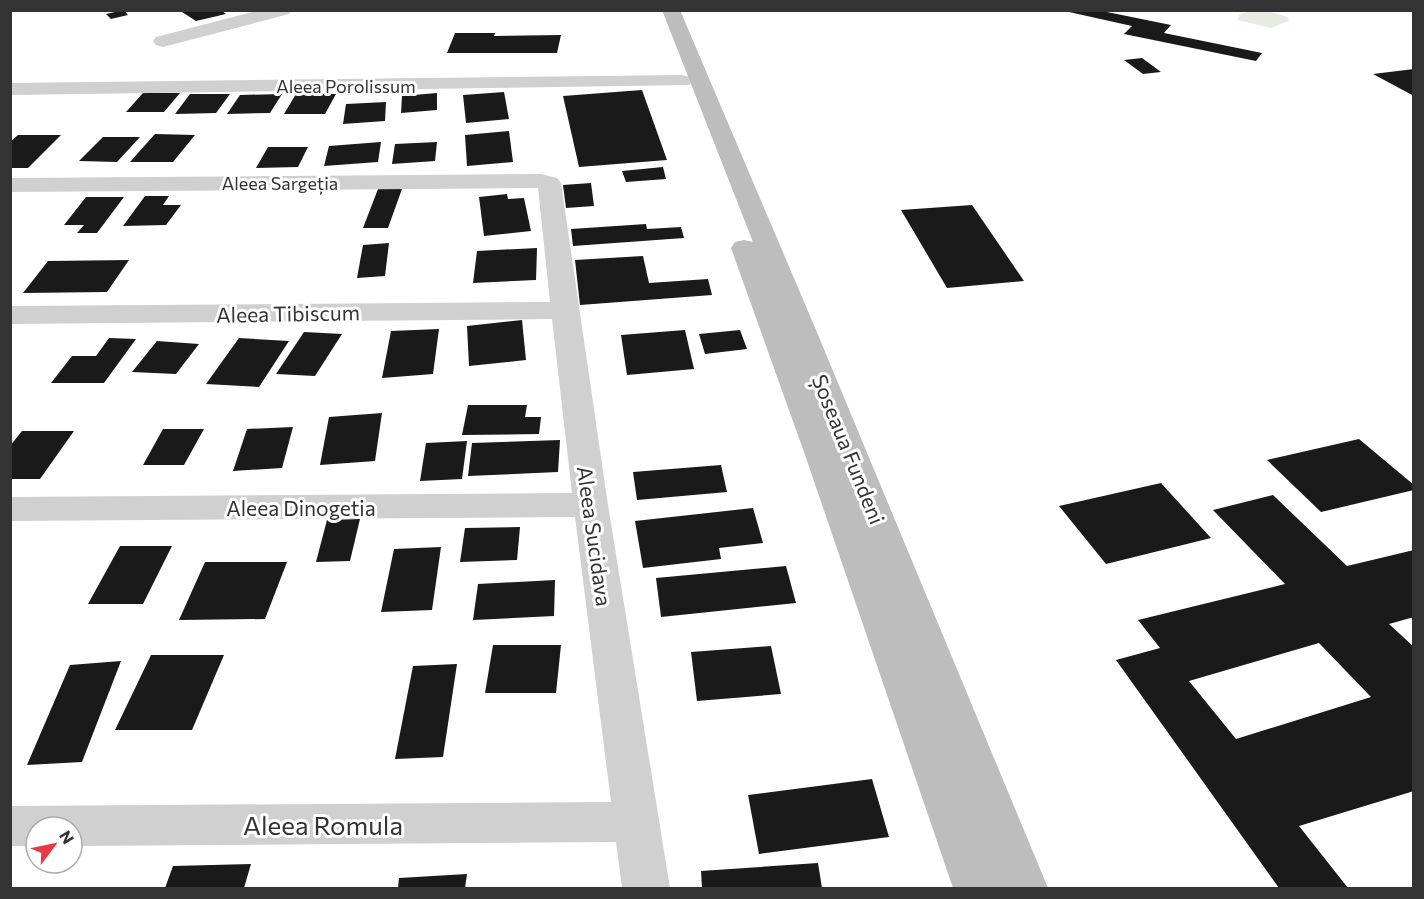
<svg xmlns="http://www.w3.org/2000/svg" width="1424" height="899" viewBox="0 0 1424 899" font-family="Commissioner,sans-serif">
	<rect width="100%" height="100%" fill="#fff"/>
	<polygon fill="#e6ecdf" points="1267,11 1288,17 1289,21 1271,28 1238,20 1239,15 1249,11"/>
	<g fill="#1a1a1a" fill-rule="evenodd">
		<polygon points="124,10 128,15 111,19 106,14"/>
		<polygon points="188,10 221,10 226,14 196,21 182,12"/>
		<polygon points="1060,10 1097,10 1171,25 1164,33 1262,53 1256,61 1124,34 1132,26"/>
		<polygon points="455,33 495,33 494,36 561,35 557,53 447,53"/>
		<polygon points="1142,58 1161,72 1143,74 1124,60"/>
		<polygon points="1414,69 1414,96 1373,74"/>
		<polygon points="642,90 667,160 579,167 563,96"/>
		<polygon points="504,92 509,119 466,123 463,95"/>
		<polygon points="143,93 180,93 164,112 126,112"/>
		<polygon points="437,93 437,110 401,113 402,96"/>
		<polygon points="190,94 230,94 216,113 175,114"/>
		<polygon points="282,94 270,113 227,114 240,95"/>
		<polygon points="296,94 336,94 325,114 284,114"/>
		<polygon points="386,102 385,121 343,124 346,104"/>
		<polygon points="509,131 513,162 467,166 465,135"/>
		<polygon points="155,134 195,135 173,162 130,162"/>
		<polygon points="18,135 61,135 28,168 10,168 10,142"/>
		<polygon points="103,137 140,137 117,162 79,161"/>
		<polygon points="381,142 378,162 324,166 329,146"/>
		<polygon points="437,142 435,161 392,164 395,144"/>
		<polygon points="268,147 308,147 298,167 256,168"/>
		<polygon points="663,167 666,179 626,182 622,171"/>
		<polygon points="591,183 594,206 566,208 563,185"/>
		<polygon points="378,189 402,189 388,228 363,228"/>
		<polygon points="507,194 508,199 524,198 531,231 484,236 479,197"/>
		<polygon points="145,196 169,196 163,205 181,205 166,225 123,226"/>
		<polygon points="86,197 124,197 97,233 77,233 84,225 64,225"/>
		<polygon points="972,205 1024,281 947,288 901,210"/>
		<polygon points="646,224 647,229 681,227 684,238 573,246 571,229"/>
		<polygon points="389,243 385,276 357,278 363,245"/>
		<polygon points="537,248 536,280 473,283 477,251"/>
		<polygon points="643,256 649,283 708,279 712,295 580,305 575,260"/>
		<polygon points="129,260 107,292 23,293 48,261"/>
		<polygon points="522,320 526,360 469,366 467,326"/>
		<polygon points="439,329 433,374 382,378 391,331"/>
		<polygon points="685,330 694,369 627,375 621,335"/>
		<polygon points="740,330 747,349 705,354 699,334"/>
		<polygon points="304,332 342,334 315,376 276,374"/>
		<polygon points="109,338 136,339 104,383 51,383 72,356 96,356"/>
		<polygon points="239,338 289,341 259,387 206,384"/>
		<polygon points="157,341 199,344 176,374 132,372"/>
		<polygon points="468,405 527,405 525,417 541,417 539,434 462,435"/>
		<polygon points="382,413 375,461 320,465 329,417"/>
		<polygon points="293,427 282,468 233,471 247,429"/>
		<polygon points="163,429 204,429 184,465 143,465"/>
		<polygon points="22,431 74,431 40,479 10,479 10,446"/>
		<polygon points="1359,439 1414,485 1414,490 1321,512 1267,460"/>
		<polygon points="560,440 558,472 468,476 472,443"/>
		<polygon points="467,441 462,479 420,481 426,443"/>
		<polygon points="721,465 727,492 637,500 633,472"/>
		<polygon points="1161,483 1211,538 1106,564 1059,506"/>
		<path d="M1273 495 1347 566 1414 550V617L1389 624 1414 647V791L1299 826 1348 888H1279L1116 660 1160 648 1138 620 1285 584 1213 510ZM1319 643 1371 697 1236 739 1189 681Z"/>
		<polygon points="753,508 763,543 719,548 721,559 643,568 635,521"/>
		<polygon points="360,519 350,561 316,562 327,520"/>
		<polygon points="520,527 517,560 460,562 465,528"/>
		<polygon points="120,546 172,546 143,604 88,604"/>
		<polygon points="441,547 432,610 381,612 394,549"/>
		<polygon points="205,562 287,562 265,619 179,620"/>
		<polygon points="786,566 796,603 661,617 656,578"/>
		<polygon points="555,580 554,616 473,620 478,584"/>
		<polygon points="493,645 561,645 556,693 485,693"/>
		<polygon points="771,646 781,694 697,701 691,652"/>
		<polygon points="151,655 224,655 192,730 115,730"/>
		<polygon points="121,661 82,762 27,765 70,665"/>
		<polygon points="457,664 443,757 395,759 413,666"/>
		<polygon points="872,779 889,837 759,854 748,795"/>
		<polygon points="818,863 822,888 702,888 701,871"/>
		<polygon points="251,864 244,888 165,888 173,866"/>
		<polygon points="467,874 465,888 398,888 399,878"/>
	</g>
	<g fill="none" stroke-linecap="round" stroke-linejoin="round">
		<g fill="#d0d0d0" fill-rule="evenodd">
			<polygon points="260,10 292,10 289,14 163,47 156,45 153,41 156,37"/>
			<polygon points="682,75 689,77 692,81 689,85 10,95 10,83"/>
			<polygon points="541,174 557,178 561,183 608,505 670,888 622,888 616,842 72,846 72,827 36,827 36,846 10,846 10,806 611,802 575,517 10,521 10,497 572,493 552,319 10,324 10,306 550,302 538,188 10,192 10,178"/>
		</g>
		<polygon fill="#bdbdbd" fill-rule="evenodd" points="662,10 680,10 816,330 1048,888 953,888 804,452 731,248 735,242 744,240 753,242"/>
	</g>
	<g text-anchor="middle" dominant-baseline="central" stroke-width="6" stroke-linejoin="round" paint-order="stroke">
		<g font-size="18" fill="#333" stroke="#fff">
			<text x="346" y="86">Aleea Porolissum</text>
			<text x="280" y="183">Aleea Sargeția</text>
		</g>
		<g font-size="21" fill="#333" stroke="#fff">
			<text transform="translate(288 313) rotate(-1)">Aleea Tibiscum</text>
			<text transform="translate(849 449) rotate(68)">Șoseaua Fundeni</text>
			<text x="301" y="507">Aleea Dinogetia</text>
			<text transform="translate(595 536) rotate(82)">Aleea Sucidava</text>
		</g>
		<g font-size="26" fill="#333" stroke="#fff">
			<text x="323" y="824">Aleea Romula</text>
		</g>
	</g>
	<rect width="1424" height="899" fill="none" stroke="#333333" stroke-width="24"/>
	<g transform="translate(54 845) rotate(58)"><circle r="28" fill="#ffffff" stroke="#adadad" stroke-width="1.5"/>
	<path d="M0-4.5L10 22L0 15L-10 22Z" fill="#e63946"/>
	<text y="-9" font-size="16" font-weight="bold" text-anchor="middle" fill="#333333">N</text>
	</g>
</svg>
